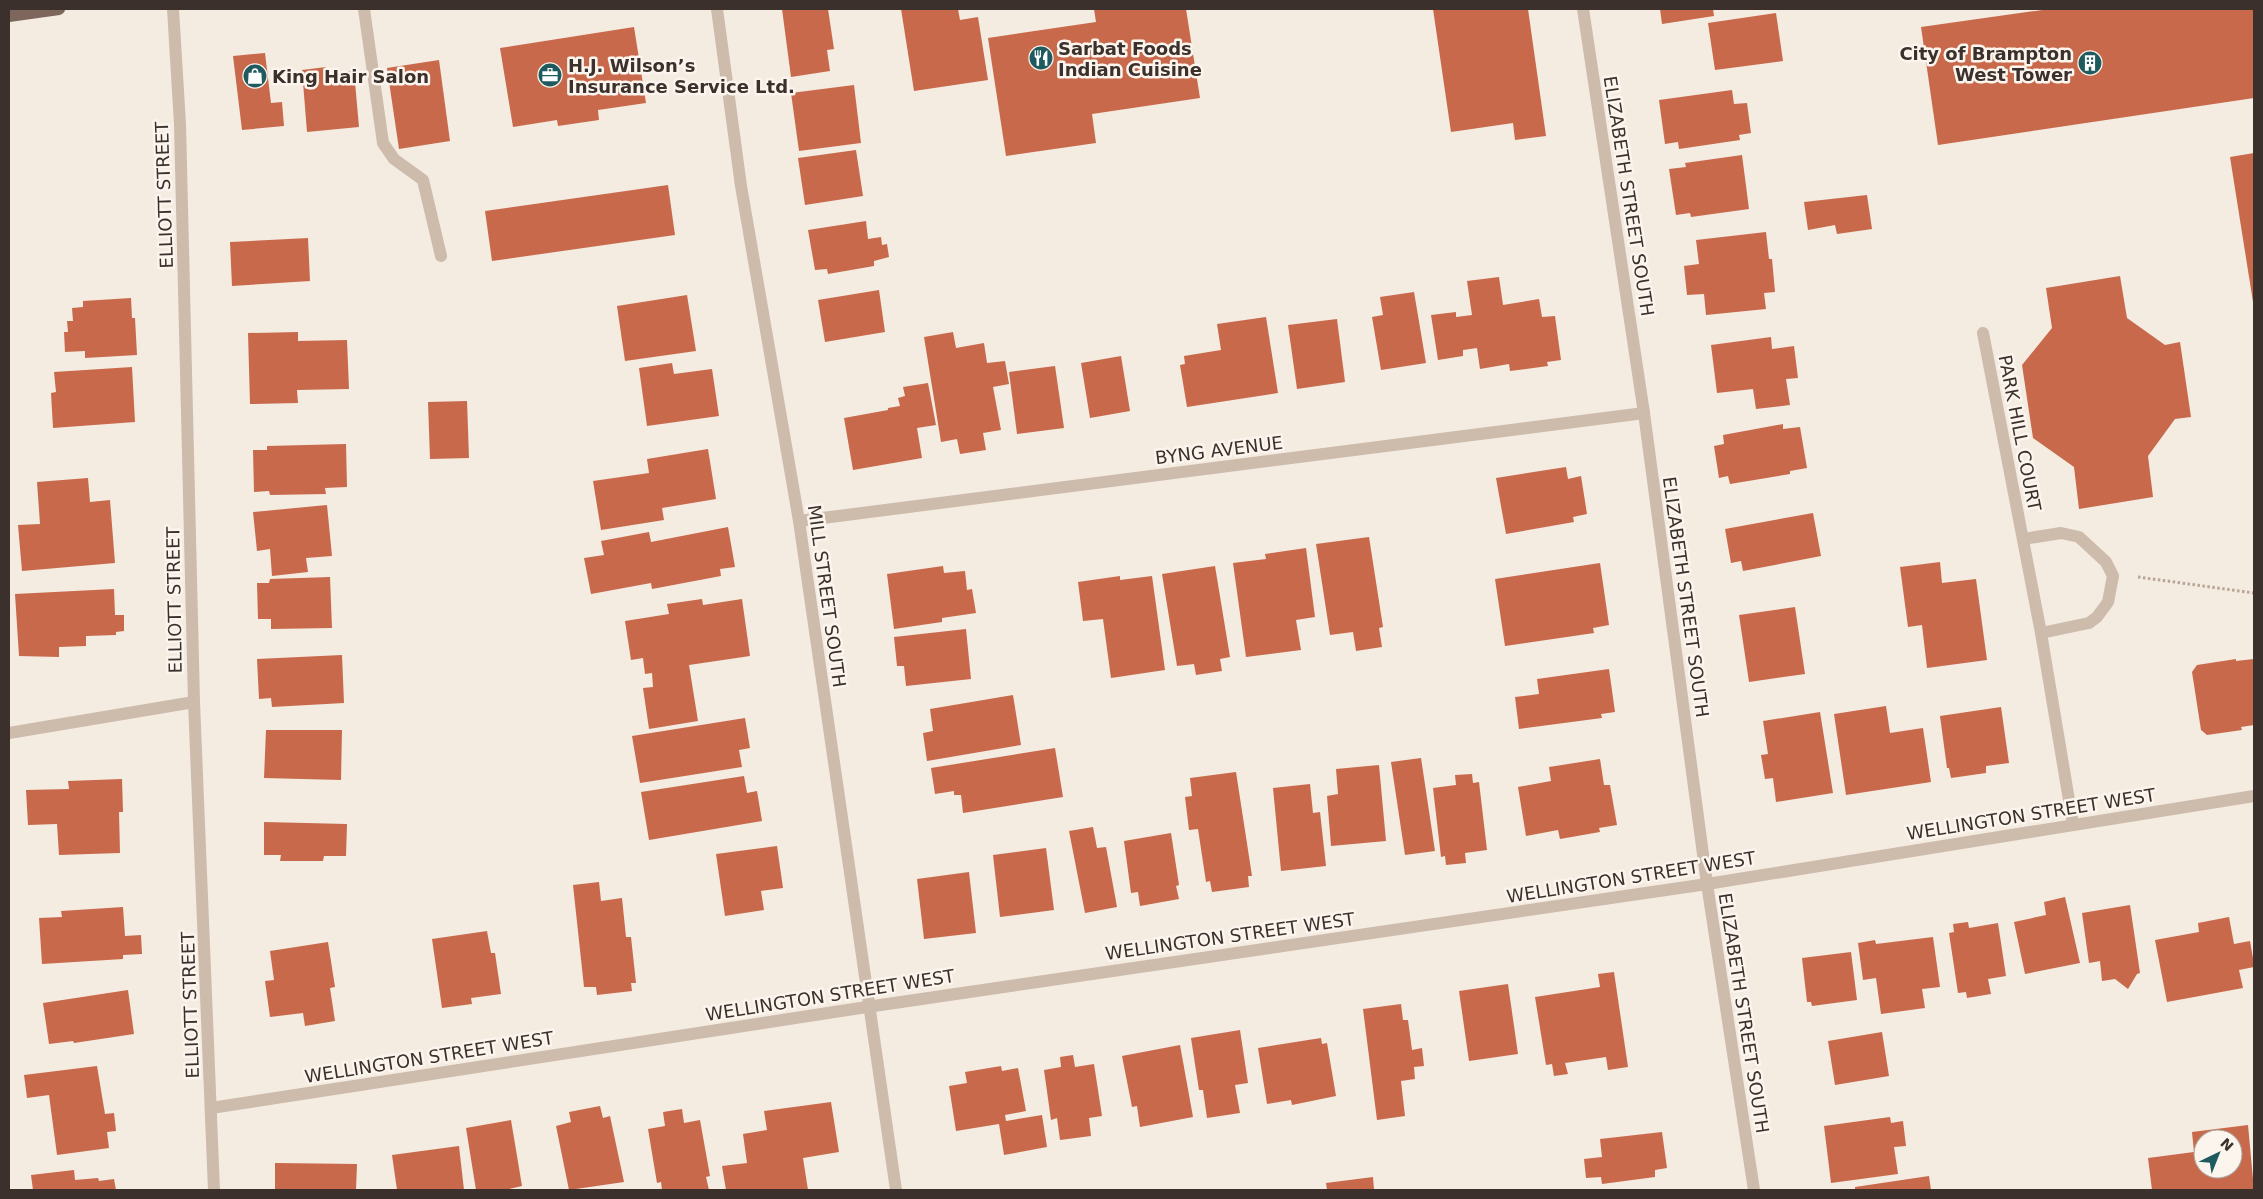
<svg xmlns="http://www.w3.org/2000/svg" width="2263" height="1199" viewBox="0 0 2263 1199" font-family="'DejaVu Sans',sans-serif">
	<rect width="100%" height="100%" fill="#f4ebe1"/>
	<g fill="#c8694b" fill-rule="evenodd">
		<polygon points="782,9 828,9 834,49 827,50 830,71 791,77"/>
		<polygon points="901,9 958,9 960,20 978,17 988,80 914,91"/>
		<polygon points="1094,9 1186,9 1200,98 1092,114 1096,143 1006,156 988,38 1096,22"/>
		<polygon points="1433,9 1528,9 1546,136 1515,140 1513,123 1451,132"/>
		<polygon points="1660,9 1713,9 1714,16 1662,24"/>
		<polygon points="2049,9 2254,9 2254,98 1938,145 1921,27"/>
		<polygon points="1776,13 1783,61 1715,70 1708,23"/>
		<polygon points="634,27 646,103 598,110 599,120 558,126 557,120 513,127 500,48"/>
		<polygon points="265,53 271,103 282,102 284,126 242,130 233,56"/>
		<polygon points="439,60 450,141 399,149 387,68"/>
		<polygon points="326,67 326,73 354,71 359,127 307,132 302,70"/>
		<polygon points="854,85 861,143 799,151 791,93"/>
		<polygon points="1732,90 1734,104 1747,103 1751,133 1739,135 1740,140 1679,149 1678,142 1665,144 1659,100"/>
		<polygon points="856,150 863,196 805,205 798,158"/>
		<polygon points="2254,153 2254,302 2253,302 2230,157"/>
		<polygon points="1742,155 1749,209 1691,217 1690,213 1676,215 1669,169 1686,167 1685,163"/>
		<polygon points="668,185 675,235 492,261 485,211"/>
		<polygon points="1867,195 1872,229 1837,234 1835,225 1808,230 1804,202"/>
		<polygon points="866,221 868,239 881,237 882,245 887,244 889,257 874,261 874,266 828,274 827,269 815,270 808,230"/>
		<polygon points="1766,232 1769,259 1772,259 1775,292 1764,293 1766,309 1706,315 1704,294 1687,295 1684,266 1699,264 1696,240"/>
		<polygon points="308,238 310,281 232,286 230,242"/>
		<polygon points="2120,276 2127,318 2165,345 2180,342 2191,417 2175,419 2148,456 2153,497 2079,509 2074,467 2033,438 2022,365 2052,328 2046,288"/>
		<polygon points="1499,277 1503,305 1539,299 1542,317 1555,316 1561,360 1547,362 1548,366 1510,371 1509,364 1480,369 1477,348 1463,350 1463,356 1438,360 1431,315 1456,312 1456,317 1472,315 1467,281"/>
		<polygon points="879,290 885,332 825,342 818,300"/>
		<polygon points="1414,292 1426,363 1381,370 1372,317 1383,315 1380,297"/>
		<polygon points="687,295 696,351 625,361 617,306"/>
		<polygon points="131,298 132,318 135,318 137,355 85,358 85,351 65,352 64,332 68,332 67,321 73,321 72,308 83,307 83,301"/>
		<polygon points="1266,317 1278,393 1187,407 1180,365 1185,364 1184,356 1221,350 1217,324"/>
		<polygon points="1337,319 1345,382 1297,389 1288,325"/>
		<polygon points="298,332 298,341 347,340 349,389 297,390 298,403 250,404 248,333"/>
		<polygon points="953,332 956,348 984,343 987,363 1005,361 1009,384 993,387 1001,430 983,433 986,450 960,454 957,439 941,442 924,337"/>
		<polygon points="1771,337 1772,349 1794,346 1798,378 1786,379 1790,405 1756,409 1753,389 1717,393 1711,345"/>
		<polygon points="1121,356 1130,411 1090,418 1081,363"/>
		<polygon points="672,363 674,374 712,369 719,416 647,426 639,368"/>
		<polygon points="1055,366 1064,428 1017,434 1009,372"/>
		<polygon points="132,367 135,422 53,428 51,393 56,392 54,372"/>
		<polygon points="928,383 936,425 917,428 922,458 853,470 844,418 888,410 888,408 900,406 898,398 905,396 903,387"/>
		<polygon points="467,401 469,458 430,459 428,402"/>
		<polygon points="1783,424 1783,429 1800,427 1807,468 1790,471 1790,474 1730,484 1728,476 1719,478 1714,446 1724,444 1723,435"/>
		<polygon points="346,444 347,487 325,488 326,494 270,495 269,491 254,492 253,450 267,450 267,446"/>
		<polygon points="708,449 716,499 662,508 664,520 601,530 593,481 649,473 647,459"/>
		<polygon points="1566,467 1568,479 1581,476 1587,514 1573,517 1574,522 1506,534 1496,478"/>
		<polygon points="88,478 90,502 110,500 115,563 22,571 18,525 40,524 37,482"/>
		<polygon points="327,505 332,556 306,558 308,572 272,576 270,549 257,551 253,512"/>
		<polygon points="1813,513 1821,556 1743,571 1741,561 1731,563 1725,529"/>
		<polygon points="728,527 735,567 720,569 721,576 652,589 651,583 591,594 584,558 604,555 601,541 649,532 651,542"/>
		<polygon points="1369,537 1383,627 1379,628 1382,647 1356,651 1353,632 1330,635 1316,544"/>
		<polygon points="1306,548 1315,617 1296,620 1301,650 1246,657 1233,563 1266,559 1265,554"/>
		<polygon points="1940,562 1942,583 1976,579 1987,660 1927,668 1922,625 1908,627 1900,567"/>
		<polygon points="1600,563 1609,625 1593,628 1594,633 1505,646 1495,579"/>
		<polygon points="943,566 944,573 965,571 967,590 972,589 976,613 942,618 942,622 894,629 887,574"/>
		<polygon points="1215,566 1230,657 1220,659 1222,671 1196,675 1194,664 1177,666 1162,574"/>
		<polygon points="1120,576 1120,580 1152,576 1165,670 1111,678 1103,619 1083,621 1078,582"/>
		<polygon points="330,577 332,628 271,629 271,619 258,619 257,583 269,583 270,579"/>
		<polygon points="114,589 115,615 124,615 124,631 116,632 116,635 86,636 86,646 59,647 59,657 19,656 15,594"/>
		<polygon points="702,599 703,605 742,599 750,656 689,665 698,721 649,729 643,688 653,687 652,673 645,674 643,658 631,660 625,621 669,614 667,604"/>
		<polygon points="1795,607 1805,674 1749,682 1739,615"/>
		<polygon points="966,629 971,679 906,686 904,666 897,666 894,637"/>
		<polygon points="342,655 344,703 272,707 271,698 259,699 257,659"/>
		<polygon points="2236,659 2236,661 2254,659 2254,725 2241,727 2242,730 2207,735 2201,730 2192,672 2197,665"/>
		<polygon points="1609,669 1615,712 1601,714 1602,718 1519,729 1515,697 1539,694 1537,679"/>
		<polygon points="1013,695 1021,745 927,761 923,733 933,731 930,709"/>
		<polygon points="1886,706 1890,733 1923,728 1931,782 1846,795 1834,714"/>
		<polygon points="2001,707 2009,763 1986,766 1986,773 1951,778 1949,768 1947,768 1940,716"/>
		<polygon points="1820,712 1833,793 1776,802 1773,778 1765,779 1761,755 1768,754 1763,721"/>
		<polygon points="745,718 750,748 739,750 742,767 640,783 632,736"/>
		<polygon points="266,730 342,730 341,780 264,778"/>
		<polygon points="1055,748 1063,797 963,813 961,795 954,795 954,791 935,794 931,768"/>
		<polygon points="1421,758 1435,851 1405,855 1391,762"/>
		<polygon points="1600,759 1604,785 1610,785 1617,825 1599,828 1600,832 1560,839 1558,830 1526,836 1518,787 1551,781 1549,767"/>
		<polygon points="1379,765 1386,841 1331,846 1327,796 1338,794 1336,769"/>
		<polygon points="1236,772 1252,876 1248,876 1249,887 1212,892 1210,881 1206,882 1198,829 1189,830 1185,797 1192,796 1190,778"/>
		<polygon points="1472,774 1473,783 1479,782 1487,850 1465,853 1466,863 1446,865 1445,856 1441,857 1433,788 1456,785 1455,775"/>
		<polygon points="744,776 747,793 757,791 762,821 649,840 641,792"/>
		<polygon points="122,779 123,812 119,812 120,853 59,855 57,824 28,825 26,790 69,789 68,781"/>
		<polygon points="1310,784 1313,813 1320,812 1326,866 1281,871 1273,788"/>
		<polygon points="264,822 347,824 346,856 324,856 323,861 280,861 281,855 264,855"/>
		<polygon points="1093,827 1097,848 1106,847 1117,907 1085,913 1069,831"/>
		<polygon points="1171,833 1179,885 1176,886 1179,899 1140,906 1138,892 1131,893 1124,841"/>
		<polygon points="777,846 783,888 761,891 764,910 725,916 716,854"/>
		<polygon points="1046,848 1054,910 1000,917 993,855"/>
		<polygon points="969,872 976,933 924,939 917,879"/>
		<polygon points="599,882 601,901 622,898 626,937 631,937 636,983 631,983 632,991 597,995 596,987 584,987 573,885"/>
		<polygon points="2065,897 2080,963 2025,974 2014,922 2046,915 2044,902"/>
		<polygon points="2130,905 2140,973 2137,974 2128,989 2115,979 2102,981 2100,961 2089,963 2082,913"/>
		<polygon points="123,907 125,936 141,935 142,954 123,955 123,959 42,964 39,918 62,917 61,911"/>
		<polygon points="2229,917 2234,944 2250,941 2254,964 2254,967 2239,970 2243,988 2167,1002 2155,940 2199,932 2198,923"/>
		<polygon points="1968,922 1969,928 1998,923 2006,976 1988,979 1991,994 1967,998 1966,992 1958,993 1949,933 1954,932 1953,924"/>
		<polygon points="487,931 491,953 495,953 501,994 471,998 472,1004 442,1008 432,939"/>
		<polygon points="1933,937 1940,987 1922,989 1925,1008 1881,1014 1876,978 1863,980 1858,943 1875,940 1876,944"/>
		<polygon points="328,942 335,987 330,988 335,1021 305,1026 303,1013 270,1017 265,981 274,980 270,951"/>
		<polygon points="1851,952 1857,1000 1812,1006 1811,1002 1807,1002 1802,958"/>
		<polygon points="1614,972 1628,1067 1608,1070 1606,1057 1565,1063 1568,1074 1554,1076 1552,1064 1546,1065 1535,997 1600,987 1598,974"/>
		<polygon points="1508,984 1518,1054 1469,1061 1459,991"/>
		<polygon points="128,990 134,1034 74,1043 73,1041 49,1044 43,1003"/>
		<polygon points="1401,1004 1403,1020 1408,1020 1412,1050 1422,1048 1424,1066 1414,1067 1415,1079 1401,1081 1405,1116 1377,1120 1363,1009"/>
		<polygon points="1240,1030 1248,1083 1235,1085 1240,1113 1207,1118 1203,1090 1199,1090 1191,1038"/>
		<polygon points="1882,1032 1889,1076 1835,1085 1828,1041"/>
		<polygon points="1321,1038 1322,1044 1327,1043 1336,1096 1292,1105 1291,1100 1267,1104 1258,1048"/>
		<polygon points="1180,1045 1193,1117 1140,1127 1137,1106 1132,1107 1122,1056"/>
		<polygon points="1073,1055 1075,1067 1094,1064 1102,1116 1089,1118 1091,1136 1060,1140 1057,1118 1051,1120 1044,1070 1061,1067 1060,1057"/>
		<polygon points="97,1066 105,1114 114,1113 116,1131 107,1132 109,1148 57,1155 49,1095 27,1098 24,1075"/>
		<polygon points="1001,1066 1002,1071 1018,1068 1026,1111 1005,1115 1006,1121 1042,1115 1047,1147 1004,1155 999,1124 956,1131 949,1086 967,1083 965,1072"/>
		<polygon points="831,1102 839,1152 803,1158 808,1190 726,1190 722,1166 747,1163 743,1134 767,1130 764,1111"/>
		<polygon points="600,1106 603,1118 610,1116 624,1182 569,1190 556,1126 571,1122 569,1112"/>
		<polygon points="682,1109 684,1123 700,1120 710,1176 706,1177 709,1190 662,1190 661,1182 657,1183 648,1129 665,1126 663,1112"/>
		<polygon points="1890,1117 1891,1123 1903,1121 1906,1146 1894,1147 1898,1174 1831,1183 1824,1126"/>
		<polygon points="511,1120 522,1186 505,1190 476,1190 466,1128"/>
		<path d="M2248 1125 2254 1190H2152L2148 1158 2194 1152 2192 1132ZM2203 1139H2233V1169H2203Z"/>
		<polygon points="1662,1132 1667,1168 1655,1170 1655,1177 1602,1184 1601,1177 1586,1178 1584,1159 1602,1157 1600,1139"/>
		<polygon points="459,1146 464,1190 397,1190 392,1155"/>
		<polygon points="275,1163 357,1164 356,1190 275,1190"/>
		<polygon points="74,1170 75,1180 98,1178 99,1181 114,1179 116,1190 33,1190 31,1175"/>
		<polygon points="1929,1176 1931,1190 1855,1190 1855,1187"/>
		<polygon points="1373,1177 1374,1190 1327,1190 1326,1183"/>
	</g>
	<g fill="none" stroke-linecap="round" stroke-linejoin="round">
		<polyline stroke="#b9a596" stroke-width="3" stroke-dasharray="2.5 2.5" stroke-linecap="butt" points="2138,577 2254,593"/>
		<g stroke="#cdbbac" stroke-width="12">
			<polyline points="173,9 180,124 194,702 214,1190"/>
			<polyline points="364,9 383,143 394,159 423,180 441,256"/>
			<polyline points="717,9 741,186 799,521 896,1190"/>
			<polyline points="1583,9 1644,413 1707,884 1754,1190"/>
			<polyline points="1983,333 2041,633 2073,824"/>
			<polyline points="799,521 1644,413"/>
			<polyline points="2023,539 2061,533 2079,537 2106,562 2113,576 2108,602 2097,617 2089,623 2041,633"/>
			<polyline points="9,733 194,702"/>
			<polyline points="211,1108 867,1007 1707,884 2254,796"/>
		</g>
		<polyline stroke="#7d675c" stroke-width="12" points="9,16 59,9"/>
	</g>
	<defs>
		<symbol id="restaurant-disc" viewBox="-11 -11 22 22"><circle r="9.5" fill="#1f5a5e" stroke="#fbf5ee"/><path d="M-5-6h1v4h1v-4h1v4h1v-4h1v5L-1.5 .5V6h-2V.5L-5-1ZM5-6V6H3V1.5H1.5Q1.5-4 5-6Z" fill="#fff"/></symbol>
		<symbol id="building-disc" viewBox="-11 -11 22 22"><circle r="9.5" fill="#1f5a5e" stroke="#fbf5ee"/><path d="M-4-6H4V6H1V3H-1V6H-4ZM-2.5-4.3h1.7v1.8h-1.7ZM.8-4.3h1.7v1.8H.8ZM-2.5-1h1.7V.8h-1.7ZM.8-1h1.7V.8H.8Z" fill="#fff"/></symbol>
		<symbol id="office-disc" viewBox="-11 -11 22 22"><circle r="9.5" fill="#1f5a5e" stroke="#fbf5ee"/><path d="M-6-3h4V-5.5h4V-3h4V5H-6ZM-1-4.5V-3h2v-1.5ZM-6 0V1H6V0Z" fill="#fff"/></symbol>
		<symbol id="shop-disc" viewBox="-11 -11 22 22"><circle r="9.5" fill="#1f5a5e" stroke="#fbf5ee"/><path d="M-5-2.5h2.3a2.7 3.5 0 0 1 5.4 0H5L5.5 6h-11ZM-1.5-2.5h3a1.5 2.3 0 0 0-3 0Z" fill="#fff"/></symbol>
	</defs>
	<g fill-rule="evenodd">
		<use href="#restaurant-disc" x="1027" y="44" width="28" height="28"/>
		<use href="#building-disc" x="2076" y="49" width="28" height="28"/>
		<use href="#office-disc" x="536" y="61" width="28" height="28"/>
		<use href="#shop-disc" x="241" y="62" width="28" height="28"/>
	</g>
	<g text-anchor="middle" dominant-baseline="central" stroke-width="5" stroke-linejoin="round" paint-order="stroke">
		<g font-size="18" font-weight="bold" fill="#3b302b" stroke="#fbf5ee" text-anchor="start">
			<text x="1058" y="48">Sarbat Foods<tspan x="1058" dy="21">Indian Cuisine</tspan></text>
			<text x="2072" y="53" text-anchor="end">City of Brampton<tspan x="2072" dy="21">West Tower</tspan></text>
			<text x="568" y="65">H.J. Wilson’s<tspan x="568" dy="21">Insurance Service Ltd.</tspan></text>
			<text x="272" y="76">King Hair Salon</text>
		</g>
		<g font-size="18" fill="#3b302b" stroke="#fbf5ee">
			<text transform="translate(164 195) rotate(-92)">ELLIOTT STREET</text>
			<text transform="translate(1629 196) rotate(81)">ELIZABETH STREET SOUTH</text>
			<text transform="translate(2020 433) rotate(79)">PARK HILL COURT</text>
			<text transform="translate(1219 450) rotate(-7)">BYNG AVENUE</text>
			<text transform="translate(827 596) rotate(82)">MILL STREET SOUTH</text>
			<text transform="translate(1686 597) rotate(82)">ELIZABETH STREET SOUTH</text>
			<text transform="translate(174 600) rotate(-91)">ELLIOTT STREET</text>
			<text transform="translate(2031 814) rotate(-9)">WELLINGTON STREET WEST</text>
			<text transform="translate(1631 877) rotate(-9)">WELLINGTON STREET WEST</text>
			<text transform="translate(1230 936) rotate(-8)">WELLINGTON STREET WEST</text>
			<text transform="translate(830 995) rotate(-9)">WELLINGTON STREET WEST</text>
			<text transform="translate(190 1005) rotate(-92)">ELLIOTT STREET</text>
			<text transform="translate(1744 1013) rotate(81)">ELIZABETH STREET SOUTH</text>
			<text transform="translate(429 1057) rotate(-9)">WELLINGTON STREET WEST</text>
		</g>
	</g>
	<rect width="2263" height="1199" fill="none" stroke="#3b302b" stroke-width="20"/>
	<g transform="translate(2218 1154) rotate(43)"><circle r="24" fill="#fbf5ee" stroke="#aea6a0"/>
	<path d="M0-4L9 19L0 12L-9 19Z" fill="#1f5a5e"/>
	<text y="-8" font-size="14" font-weight="bold" text-anchor="middle" fill="#3b302b">N</text>
	</g>
</svg>
